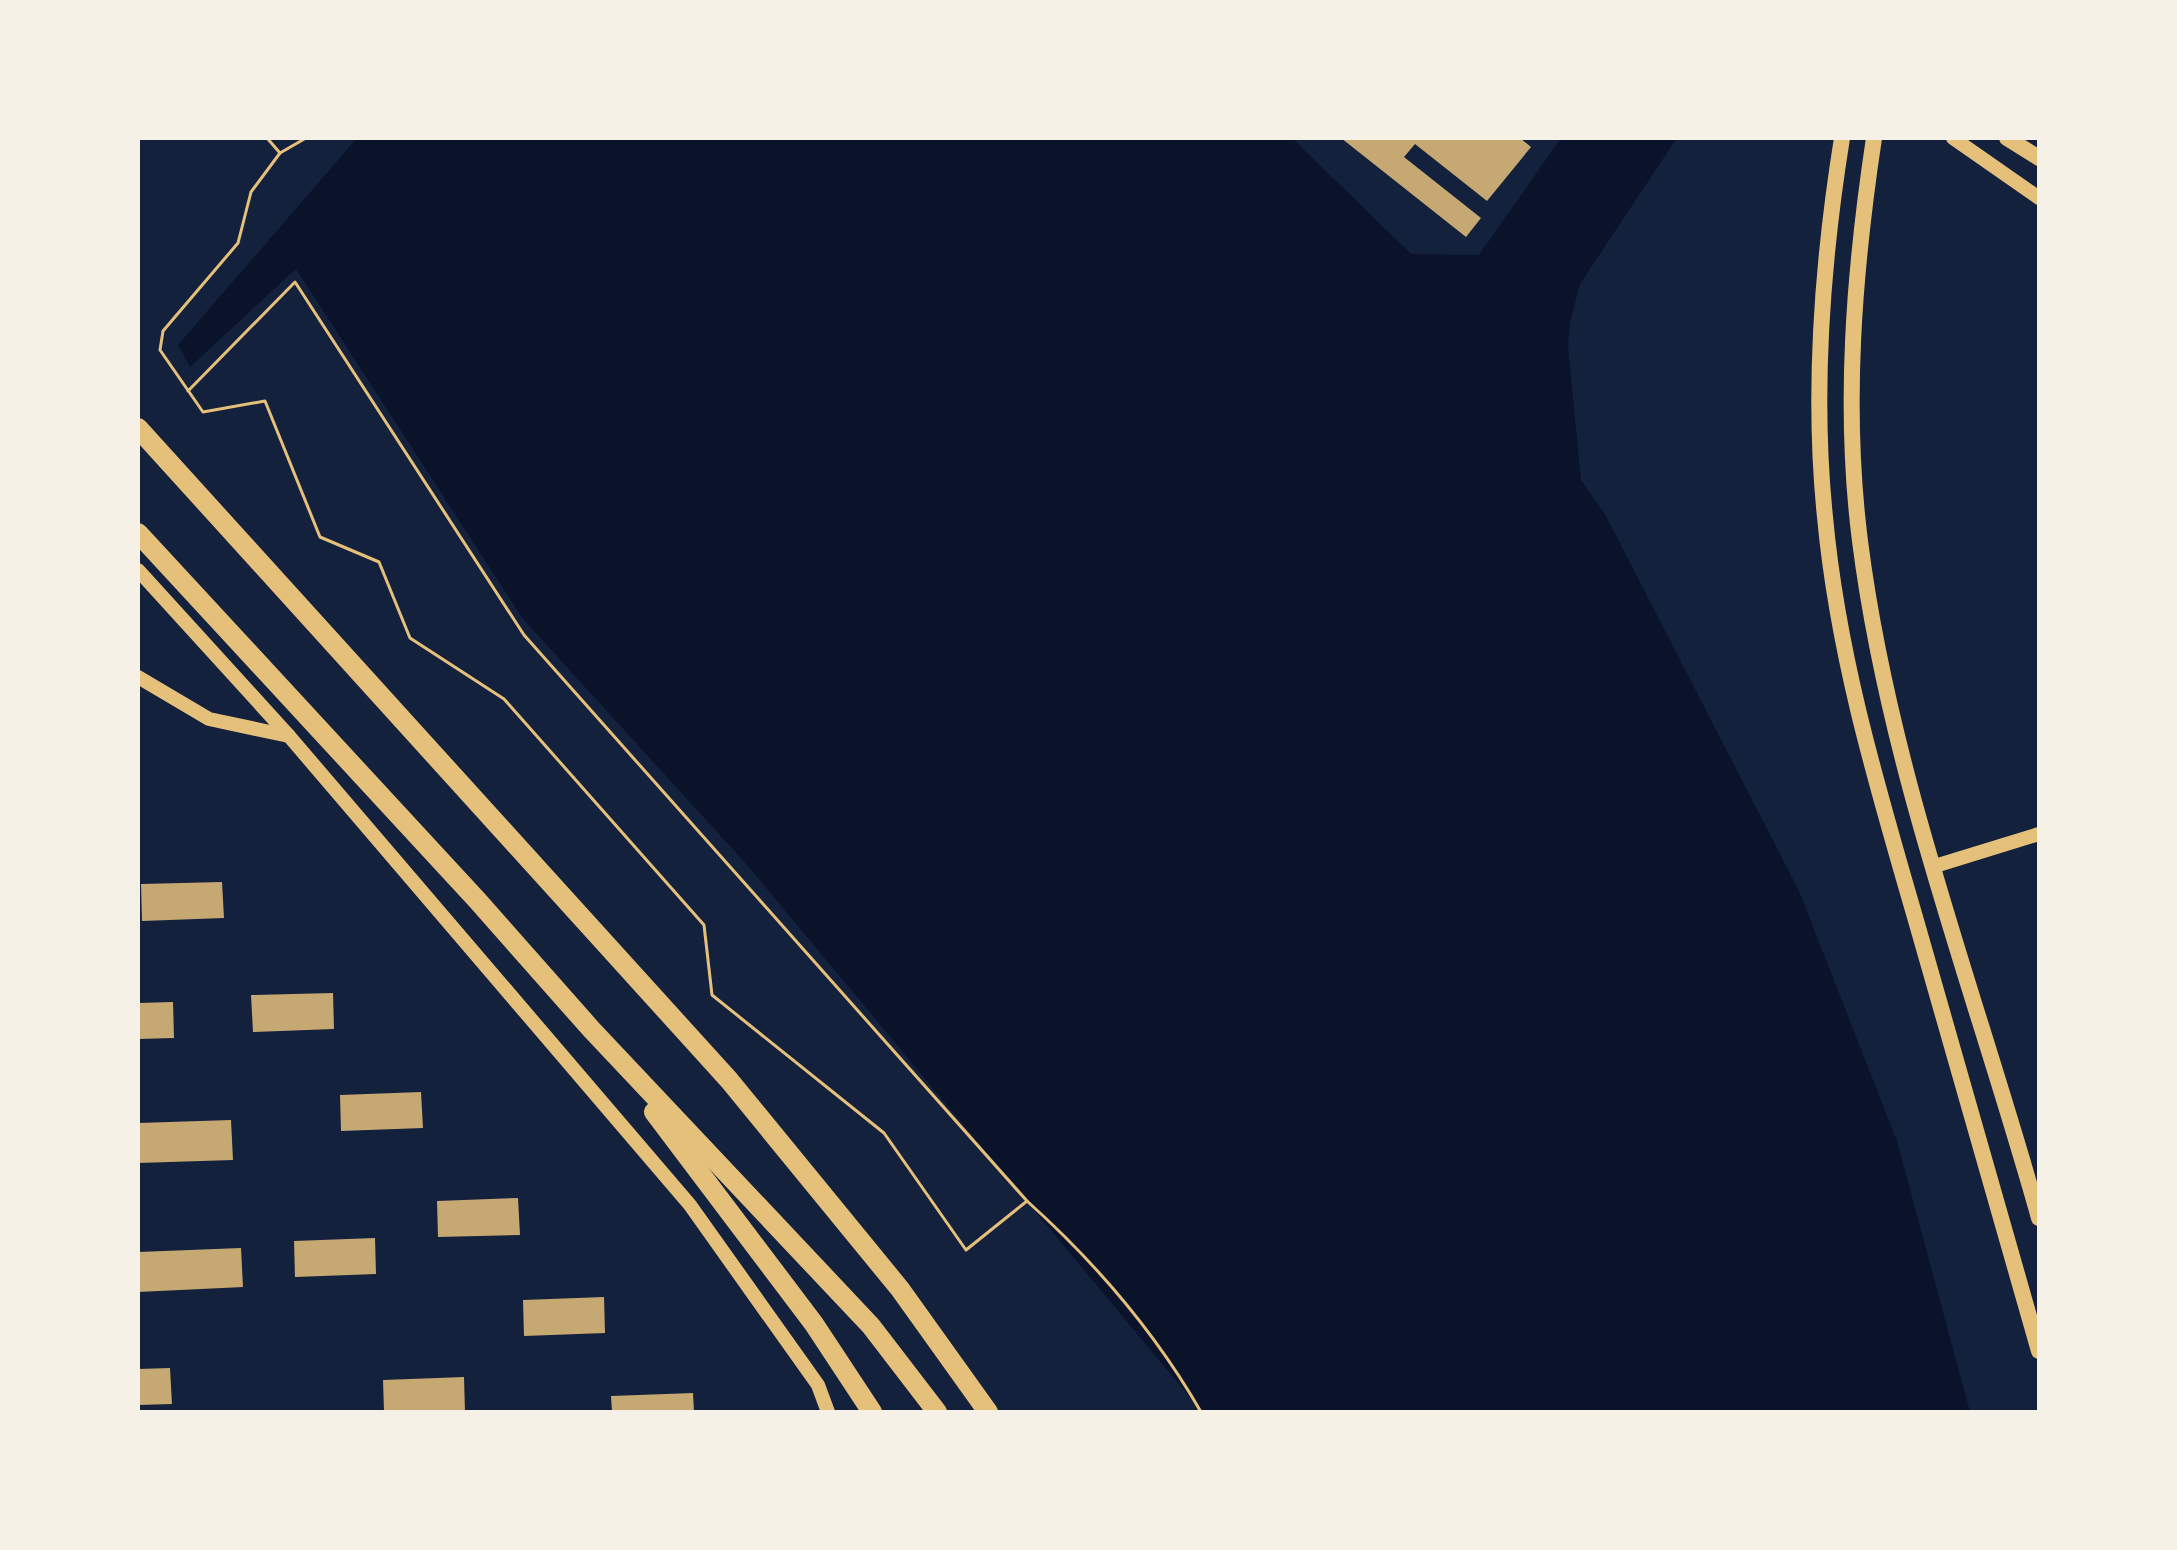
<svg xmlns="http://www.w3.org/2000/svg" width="2177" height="1550" viewBox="0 0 2177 1550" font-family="'Archivo Narrow',sans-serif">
	<rect width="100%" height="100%" fill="#14213d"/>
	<polygon fill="#0b132b" points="357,138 1292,138 1411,254 1479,255 1561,138 1677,138 1580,284 1570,322 1568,346 1581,480 1606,516 1799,891 1897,1141 1970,1412 1202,1412 749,867 523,619 296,269 190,367 178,345"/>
	<g fill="#c6a872">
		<polygon points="1341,138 1520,138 1531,147 1487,201 1415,144 1404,157 1481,218 1466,237"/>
		<polygon points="222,882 224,918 142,921 141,884"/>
		<polygon points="333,993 334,1029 253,1032 251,995"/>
		<polygon points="173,1002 174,1038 138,1039 138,1003"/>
		<polygon points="421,1092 423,1128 341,1131 340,1095"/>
		<polygon points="231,1120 233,1160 138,1163 138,1123"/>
		<polygon points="518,1198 520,1235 438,1237 437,1201"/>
		<polygon points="375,1238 376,1274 295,1277 294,1241"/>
		<polygon points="241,1248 243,1287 138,1292 138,1252"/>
		<polygon points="604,1297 605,1333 524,1336 523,1300"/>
		<polygon points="170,1368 172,1404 138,1405 138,1369"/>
		<polygon points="464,1377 465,1412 384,1412 383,1380"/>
		<polygon points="693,1393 694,1412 612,1412 611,1396"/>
	</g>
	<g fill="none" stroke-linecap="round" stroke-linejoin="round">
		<g stroke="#e5c07b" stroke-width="3">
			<polyline points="267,138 280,153"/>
			<polyline points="188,391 295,282 524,635 1027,1201 966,1250 884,1133 712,995 704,925 504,699 410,638 379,562 320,537 265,401 203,412 160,350 163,331 238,243 251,192 280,153 306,138"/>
			<path d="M1027 1201C1096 1263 1155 1332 1201 1412"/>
		</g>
		<g stroke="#e5c07b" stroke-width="14">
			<polyline points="1953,138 2039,198"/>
			<polyline points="138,570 289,736 690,1205 818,1385 828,1412"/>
			<polyline points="138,677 209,719 289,736"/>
			<polyline points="1935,866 2039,834"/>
		</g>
		<g stroke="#e5c07b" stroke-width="16">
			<path d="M1842 138C1822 263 1812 391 1825 517 1838 658 1878 789 1917 924 1957 1066 1998 1208 2039 1351"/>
			<path d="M1874 138C1854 271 1843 407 1860 541 1889 771 1977 996 2039 1218"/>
			<polyline points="2007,138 2039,158"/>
		</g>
		<g stroke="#e5c07b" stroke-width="20">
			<polyline points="138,428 729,1080 900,1289 988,1412"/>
			<polyline points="138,533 477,900 591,1029 871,1326 937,1412"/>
			<polyline points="654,1112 814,1324 872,1412"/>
		</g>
	</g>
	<rect width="2177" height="1550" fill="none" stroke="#f6f1e7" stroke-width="280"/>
</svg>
